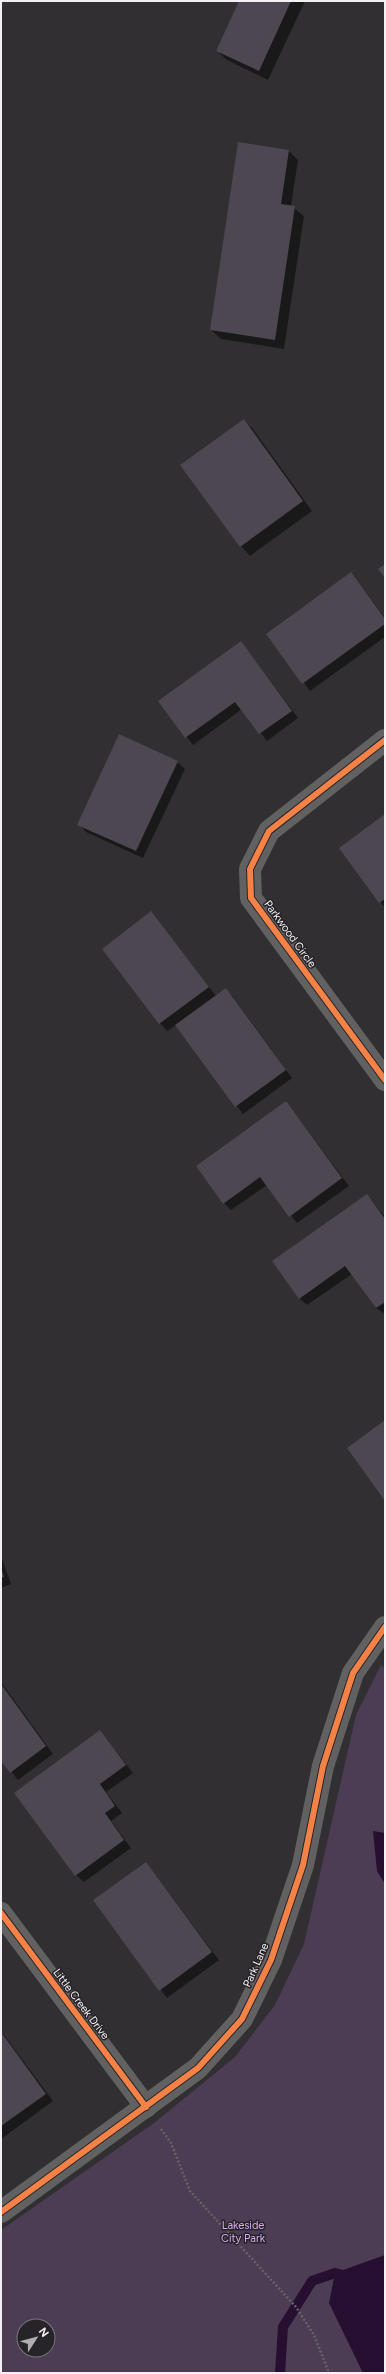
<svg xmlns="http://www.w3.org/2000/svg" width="386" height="2374" viewBox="0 0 386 2374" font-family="Figtree,sans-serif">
	<rect width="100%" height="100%" fill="#312f32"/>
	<path fill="#4c3c54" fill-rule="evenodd" d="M381 1665 385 1669V2373H1V2230L154 2123 235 2057 275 2005 304 1944 356 1715ZM24 2326H48V2350H24Z"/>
	<g fill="#260f31">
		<polygon points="373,1831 385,1833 385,1884 377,1871"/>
		<polygon points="385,2255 385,2373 363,2373 329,2303 335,2273"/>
	</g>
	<g fill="#0007">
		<polygon points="240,1 305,1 268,80 227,60 217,51"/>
		<polygon points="289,151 298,160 291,206 304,216 284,349 221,339 211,330"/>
		<polygon points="244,420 253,429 312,511 250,556 241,546 182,465"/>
		<polygon points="351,573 385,618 385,637 310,691 267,634"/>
		<polygon points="241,642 298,718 267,741 242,709 193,745 159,701"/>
		<polygon points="177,762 185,769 143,858 86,832 79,824"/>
		<polygon points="385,816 385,908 340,848"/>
		<polygon points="151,912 216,996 226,989 233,997 292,1078 243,1114 176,1025 167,1031 160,1023 103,949"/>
		<polygon points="286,1102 349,1186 297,1223 267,1185 231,1210 224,1203"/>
		<polygon points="367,1195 385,1217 385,1314 376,1308 352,1274 307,1305 299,1298"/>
		<polygon points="1,1556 11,1584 1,1588"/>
		<polygon points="1,1682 53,1754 18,1780 1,1759"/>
		<polygon points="100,1731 133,1773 106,1792 122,1813 111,1821 131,1848 84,1882 76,1875"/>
		<polygon points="146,1863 219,1960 167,1998 95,1901"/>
		<polygon points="1,2031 53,2101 1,2139"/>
	</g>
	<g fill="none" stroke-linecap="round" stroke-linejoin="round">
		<polyline stroke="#260f31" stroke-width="10" points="280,2373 283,2327 312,2281 335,2273 348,2276"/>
	</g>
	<g fill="#4c4750">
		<polygon points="239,1 291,1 259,71 216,51"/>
		<polygon points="238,142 289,150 281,204 295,206 275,340 210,330"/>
		<polygon points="244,419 303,501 240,547 180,465"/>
		<polygon points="385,564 385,578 378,569"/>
		<polygon points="351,572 385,619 385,624 302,684 266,634"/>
		<polygon points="241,641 292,711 259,734 235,702 185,738 158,701"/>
		<polygon points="119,734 178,761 136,851 77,825"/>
		<polygon points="385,814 385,899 379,903 339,848"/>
		<polygon points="151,911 209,987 159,1024 102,949"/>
		<polygon points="226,988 286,1070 235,1107 175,1025"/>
		<polygon points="286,1101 342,1178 289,1217 260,1177 223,1204 196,1166"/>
		<polygon points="367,1194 385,1219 385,1302 376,1308 345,1266 299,1299 272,1261"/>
		<polygon points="385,1420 385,1501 347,1448"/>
		<polygon points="1,1568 4,1577 1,1578"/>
		<polygon points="1,1684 46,1746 10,1773 1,1761"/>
		<polygon points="100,1730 126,1765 100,1784 115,1806 105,1813 124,1840 75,1876 14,1793"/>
		<polygon points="146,1862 212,1952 159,1991 93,1900"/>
		<polygon points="1,2032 46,2094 1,2126"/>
	</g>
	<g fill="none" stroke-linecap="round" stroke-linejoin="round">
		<polyline stroke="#646364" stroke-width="2.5" stroke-dasharray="2 2" stroke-linecap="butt" points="161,2129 171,2143 190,2191 296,2307 314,2335 329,2373"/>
		<g stroke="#616162" stroke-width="22">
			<polyline points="385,740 269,831 250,869 251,898 385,1080"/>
			<polyline points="1,1913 146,2107"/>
			<polyline points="1,2212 198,2068 242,2019 271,1960 303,1865 323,1766 353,1673 385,1627"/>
		</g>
		<defs>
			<g id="cycleway">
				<polyline points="385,740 269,831 250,869 251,898 385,1080"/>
				<polyline points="1,1913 146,2107"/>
				<polyline points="1,2212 198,2068 242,2019 271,1960 303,1865 323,1766 353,1673 385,1627"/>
			</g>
		</defs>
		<use href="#cycleway" stroke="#272429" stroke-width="8"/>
		<use href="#cycleway" stroke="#f48246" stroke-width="6"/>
	</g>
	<g text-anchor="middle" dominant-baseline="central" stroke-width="3" stroke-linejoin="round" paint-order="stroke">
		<g font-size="11" fill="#f3f1f4" stroke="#272429">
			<text transform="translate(290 934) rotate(54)">Parkwood Circle</text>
			<text transform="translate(256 1965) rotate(-66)">Park Lane</text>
			<text transform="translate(81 2004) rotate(53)">Little Creek Drive</text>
		</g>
		<g font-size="11" fill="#d6aaee" stroke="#272429">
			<text x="243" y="2225">Lakeside<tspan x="243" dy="13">City Park</tspan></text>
		</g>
	</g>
	<rect width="386" height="2374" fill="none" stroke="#f3f1f4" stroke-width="4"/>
	<g transform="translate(36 2338) rotate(54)"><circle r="19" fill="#272429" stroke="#79767a"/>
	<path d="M0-3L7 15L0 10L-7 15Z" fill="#afadb0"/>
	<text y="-6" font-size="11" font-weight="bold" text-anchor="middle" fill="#f3f1f4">N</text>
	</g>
</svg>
